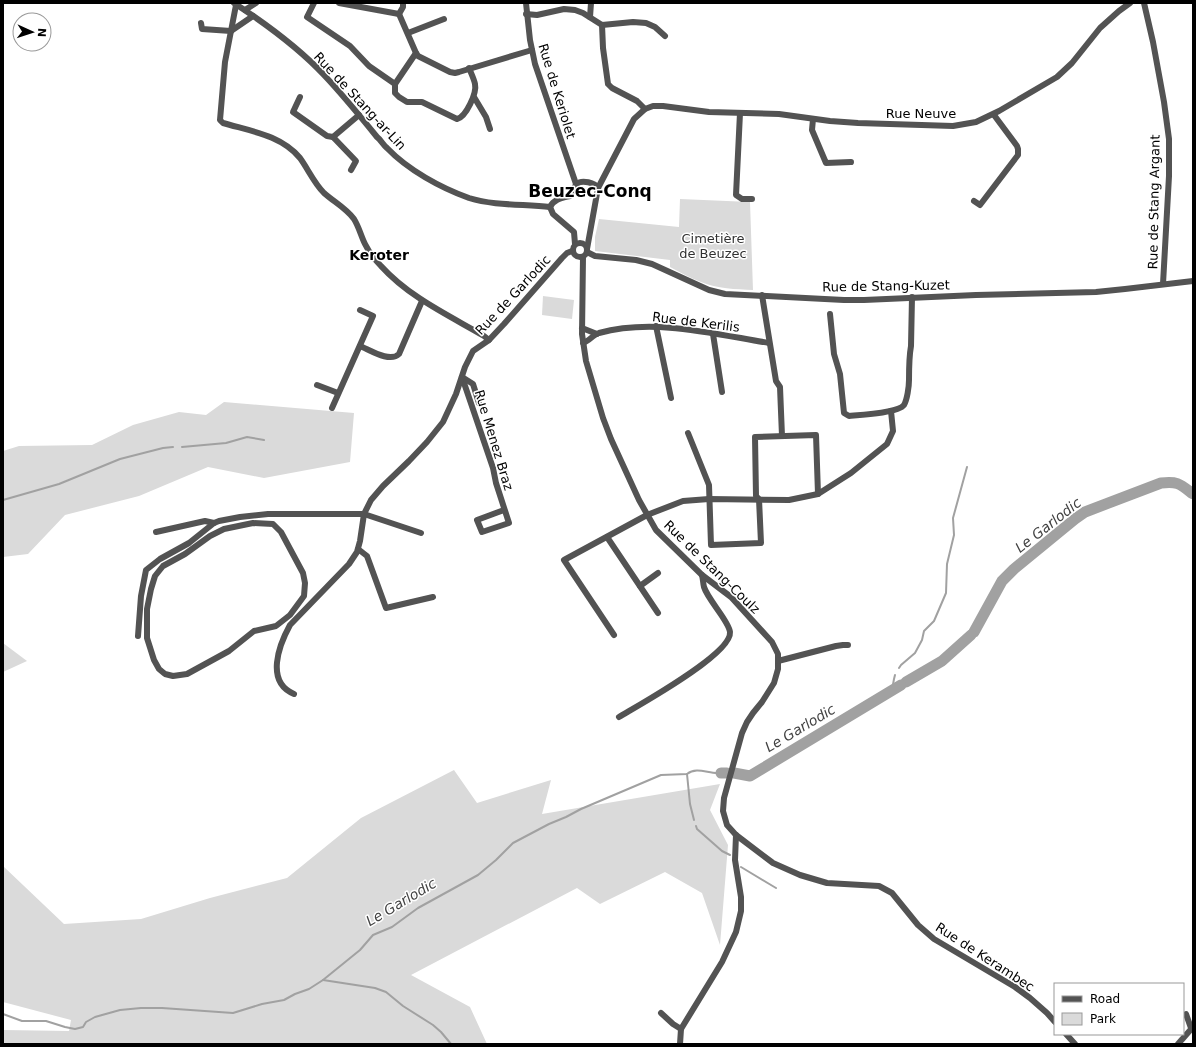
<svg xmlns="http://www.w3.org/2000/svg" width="1196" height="1047" viewBox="0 0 1196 1047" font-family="'DejaVu Sans',sans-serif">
	<rect width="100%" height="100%" fill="#fff"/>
	<g fill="#dadada">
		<path d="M680 199 750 202 753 290C736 289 717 289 701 282 690 278 680 272 670 267V260L595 251V237L599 219 679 227Z"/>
		<polygon points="543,296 574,300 572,319 542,315"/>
		<polygon points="224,402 354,413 350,462 264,478 208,467 139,496 65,515 28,554 3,557 3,451 19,446 92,445 133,425 179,412 206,415"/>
		<polygon points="3,643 27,661 3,672"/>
		<polygon points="454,770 477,803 551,780 542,814 720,784 710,810 728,845 720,945 702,893 665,872 600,904 577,888 411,975 470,1007 487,1044 3,1044 3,1030 69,1031 71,1020 3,1002 3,866 64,924 141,919 210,898 287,878 361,818"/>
	</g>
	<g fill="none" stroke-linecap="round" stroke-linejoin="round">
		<g stroke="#a1a1a1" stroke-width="2">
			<polyline points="182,447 226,443 247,437 264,440"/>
			<polyline points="3,500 59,484 120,459 163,448 173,447"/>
			<polyline points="899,668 901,665 915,653 922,640 924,631 934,621 946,593 947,564 954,535 953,518 967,467"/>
			<polyline points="892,690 894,679 895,675"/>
			<polyline points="687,774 690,804 694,820"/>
			<polyline points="696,826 697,829 722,851 730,855"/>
			<polyline points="741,867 776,888"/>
			<polyline points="323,980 375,988 386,992 403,1006 433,1025 441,1032 451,1044"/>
			<path d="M3 1014 22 1021H46L65 1027 75 1029 83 1027 86 1022 95 1017 120 1010 141 1008H162L233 1013 262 1004 284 1000 295 994 309 989 323 980 360 950 373 935 392 927 418 908 478 875 496 860 513 843 549 824 566 817 581 809 661 775 687 774C696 767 707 773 717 773"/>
		</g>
		<g stroke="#a1a1a1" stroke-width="11">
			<path d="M974 632 1002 581 1014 569 1075 519 1085 512 1161 483C1178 481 1180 484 1193 494"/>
			<polyline points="906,682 942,661 971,635"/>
			<polyline points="721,773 727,773"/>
			<polyline points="734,773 750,776 901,685"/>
		</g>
		<g stroke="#535353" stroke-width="6">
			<path d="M234 3C266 24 298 47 324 75 343 95 360 116 377 137 381 140 383 145 387 148 408 170 441 188 469 198 495 206 524 204 550 207"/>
			<polyline points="314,3 307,17 350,46 369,66 395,84"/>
			<polyline points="339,3 399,14"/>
			<polyline points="526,3 530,40 535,64 576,184"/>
			<polyline points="1144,3 1153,42 1164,102 1169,139 1169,176 1163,284"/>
			<path d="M236 5 225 62 220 120 223 123C250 131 281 135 300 158 308 169 314 183 324 193 334 202 346 208 354 219 359 227 361 236 365 244 369 252 375 260 381 266 409 297 448 315 484 336L489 340"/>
			<polyline points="245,10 256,3"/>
			<polyline points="399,14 416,53 418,56 450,72 455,73 459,72 532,50"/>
			<polyline points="399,14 403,7 403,3"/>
			<polyline points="526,14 537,15 564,9 575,10 583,13 602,25 633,22 646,23 655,27 665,36"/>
			<polyline points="590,17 591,3"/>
			<polyline points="201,23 202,29 231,31"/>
			<polyline points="602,25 603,48 608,84 612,88 637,101 645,109"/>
			<polyline points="231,31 253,16"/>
			<polyline points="408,33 444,19"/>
			<path d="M416 53 395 84V93L399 97 407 102H422L457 119C466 117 477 93 475 84 474 79 471 73 469 68"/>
			<polyline points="300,97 293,112 327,136 333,137 356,161 351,170"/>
			<polyline points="474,97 486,117 490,129"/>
			<polyline points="740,113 736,195 742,199 752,199"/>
			<polyline points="813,119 812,130 826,163 851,162"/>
			<polyline points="333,137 359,115"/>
			<polyline points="974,201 980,205 1018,155 1018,149 1017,146 994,115"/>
			<path d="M550 207C554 199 562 198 570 196 573 193 574 186 577 184 582 179 595 183 598 188"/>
			<polyline points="550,207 553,214 574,232 575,244"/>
			<circle cx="580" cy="250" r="7"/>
			<polyline points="587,249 598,188 634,119 645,109 653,106 663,106 709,112 779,114 830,121 858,123 953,126 976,122 999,111 1057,77 1072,63 1100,28 1119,11 1130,3"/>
			<polyline points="587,252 595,256 636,260 652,264 709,290 725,294 844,300 864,300 976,295 1096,292 1125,289 1193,281"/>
			<polyline points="583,257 582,334 586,361 603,418 611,439 639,500 656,530 702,575 731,597 772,642 778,654 778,669 774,683 762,702 753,713 747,722 742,733 724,798 723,811 727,825 736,835 773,863 800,875 827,883 879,886 892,893 918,925 934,939 1015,987 1030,998 1047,1013 1055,1022"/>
			<polyline points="762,295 776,381 780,387 782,436"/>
			<path d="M830 314 834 354 840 374 844 413 849 416C860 415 898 413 904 405 907 400 909 387 909 380 909 369 909 357 911 346L912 297"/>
			<polyline points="656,326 671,398"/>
			<polyline points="582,328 597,334"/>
			<polyline points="713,334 722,392"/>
			<path d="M583 343C589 341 593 335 599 333 654 318 714 334 769 343"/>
			<path d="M360 346C370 350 390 363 399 354L422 301"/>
			<polyline points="462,377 493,468 496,483 509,523 482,532 477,520 504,510"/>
			<polyline points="462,377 473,384 479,403"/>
			<polyline points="317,385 338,393"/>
			<polyline points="332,408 373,316 360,310"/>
			<polyline points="688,433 709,485 711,545 761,543 759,499 756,496 755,437 816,435 818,494"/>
			<polygon points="253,523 273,524 281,532 303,573 305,583 304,596 290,615 276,626 254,631 229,651 187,674 173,676 165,674 159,669 154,660 147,638 147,609 151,589 155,576 163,566 185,554 210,536 224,529"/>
			<polyline points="156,532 205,521 214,523"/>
			<polyline points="607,537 658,613"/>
			<polyline points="358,549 367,556 386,608 433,597"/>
			<polyline points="640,586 658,573"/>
			<polyline points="614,635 564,560 647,515 683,501 709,499 789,500 818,494 851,473 887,444 893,431 891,411"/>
			<polyline points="138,636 141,596 146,570 160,559 189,543 214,523 219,521 240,517 268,514 364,514 421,533"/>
			<polyline points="778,661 836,646 843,645 848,645"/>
			<path d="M294 694C265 682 279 645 290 625L349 564 357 552 360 541 364 514 371 500 383 486 409 461 427 442 443 422 456 394 465 367 473 351 489 340 504 324 562 258 567 253 572 251"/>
			<path d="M619 717C639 705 732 654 730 632 729 621 708 600 704 587 703 583 703 579 702 575"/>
			<polyline points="661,1013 673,1024 681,1029"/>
			<polyline points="1186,1014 1191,1028"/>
			<polyline points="1066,1034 1075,1044"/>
			<polyline points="680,1044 681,1029 722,962 736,932 741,911 741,897 735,860 736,835"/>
			<polyline points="1178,1044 1193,1027"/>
		</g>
	</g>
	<g text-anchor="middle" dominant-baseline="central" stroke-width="3" stroke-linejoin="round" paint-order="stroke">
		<g font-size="13" fill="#000" stroke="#fff">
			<text transform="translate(557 91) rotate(73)">Rue de Keriolet</text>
			<text transform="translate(360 101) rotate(47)">Rue de Stang-ar-Lin</text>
			<text x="921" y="113">Rue Neuve</text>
			<text transform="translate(1154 202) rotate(-89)">Rue de Stang Argant</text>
			<text transform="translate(886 286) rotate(-1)">Rue de Stang-Kuzet</text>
			<text transform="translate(513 295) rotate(-47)">Rue de Garlodic</text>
			<text transform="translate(696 322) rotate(7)">Rue de Kerilis</text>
			<text transform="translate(494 440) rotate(73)">Rue Menez Braz</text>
			<text transform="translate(712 567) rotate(44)">Rue de Stang-Coulz</text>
			<text transform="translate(985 957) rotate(33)">Rue de Kerambec</text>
		</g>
		<g font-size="13" fill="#313131" stroke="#fff">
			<text x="713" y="238">Cimetière<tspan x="713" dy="15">de Beuzec</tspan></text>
		</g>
		<g font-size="14" font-weight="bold" fill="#000" stroke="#fff">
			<text x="379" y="255">Keroter</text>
		</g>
		<g font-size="14" font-style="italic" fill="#424242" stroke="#fff">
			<text transform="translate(1048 525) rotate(-38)">Le Garlodic</text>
			<text transform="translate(800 728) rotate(-31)">Le Garlodic</text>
			<text transform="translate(401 902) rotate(-31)">Le Garlodic</text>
		</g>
		<g font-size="17" font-weight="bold" fill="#000" stroke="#fff">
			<text x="590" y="191">Beuzec-Conq</text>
		</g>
	</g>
	<rect width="1196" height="1047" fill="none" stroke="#000000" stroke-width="8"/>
	<rect x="1054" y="983" width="130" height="52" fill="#ffffff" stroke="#999999"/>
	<rect x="1062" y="996" width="20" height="6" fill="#535353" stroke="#999999"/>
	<text x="1090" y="1003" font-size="12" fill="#000000">Road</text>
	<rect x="1062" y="1013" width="20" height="12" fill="#dadada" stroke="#999999"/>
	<text x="1090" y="1023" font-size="12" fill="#000000">Park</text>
	<g transform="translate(32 32) rotate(93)"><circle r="19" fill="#ffffff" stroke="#999999"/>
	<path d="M0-3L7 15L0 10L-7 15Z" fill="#000000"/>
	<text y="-6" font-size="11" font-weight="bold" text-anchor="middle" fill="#000000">N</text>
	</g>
</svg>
